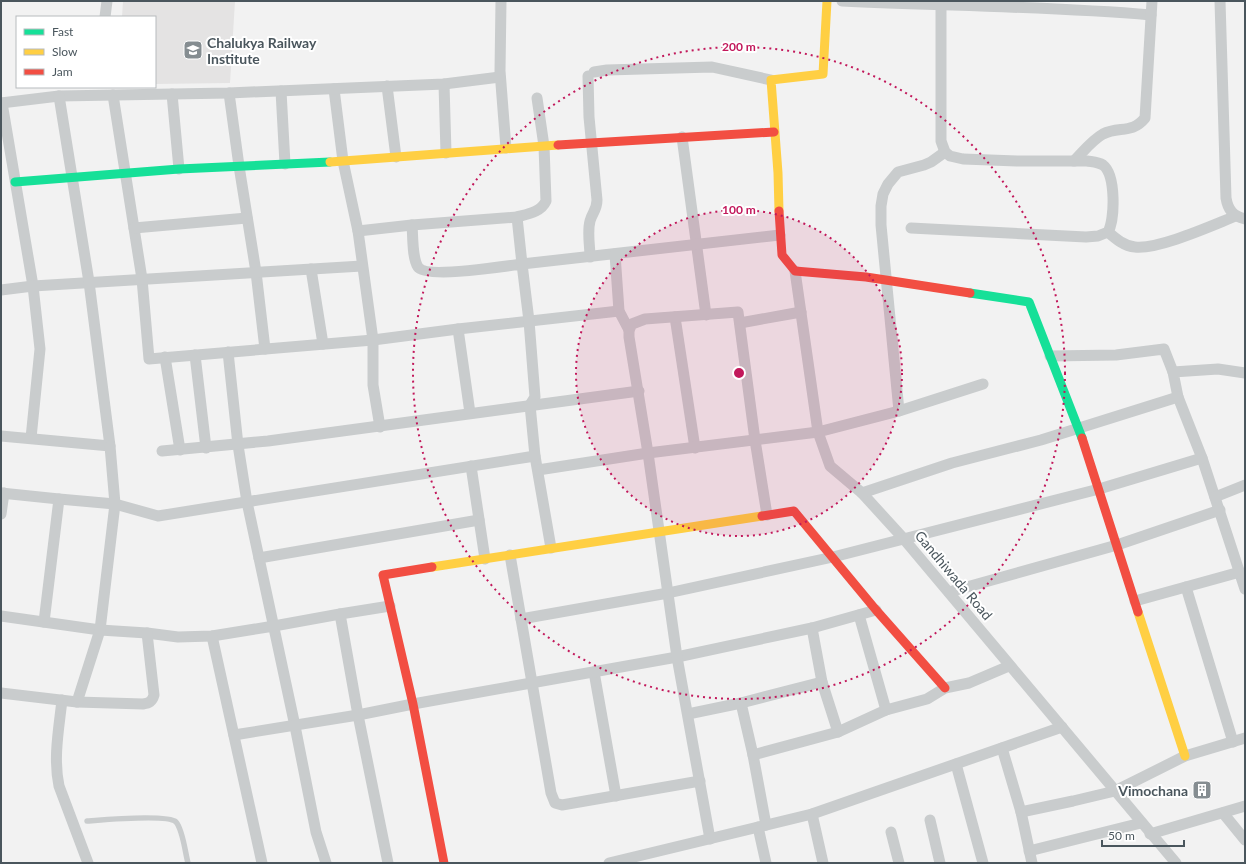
<svg xmlns="http://www.w3.org/2000/svg" width="1246" height="864" viewBox="0 0 1246 864" font-family="Lato,sans-serif">
	<rect width="100%" height="100%" fill="#f2f2f2"/>
	<polygon fill="#e4e3e3" points="123,1 235,1 230,83 155,84 155,17 122,17"/>
	<g fill="none" stroke-linecap="round" stroke-linejoin="round">
		<path stroke="#c9cccd" stroke-width="5.5" d="M87 821C101 820 168 814 176 822 183 830 185 852 188 863"/>
		<g stroke="#c9cccd" stroke-width="11">
			<polyline points="501,1 500,71 506,148"/>
			<path d="M842 1C945 6 1048 6 1151 15"/>
			<path d="M1220 1 1226 198C1228 210 1233 216 1245 219"/>
			<polyline points="105,17 107,1"/>
			<polyline points="594,72 607,70 712,67 771,80"/>
			<path d="M588 76 589 117 597 200C597 210 592 213 590 221 587 232 590 246 590 257"/>
			<polyline points="444,84 446,153"/>
			<polyline points="387,86 396,157"/>
			<polyline points="334,89 343,161 358,231 373,340 373,385 380,427"/>
			<polyline points="281,91 285,164"/>
			<polyline points="229,93 239,166 256,272 265,349"/>
			<polyline points="172,94 179,169"/>
			<polyline points="113,95 142,279 149,359 373,340 458,329 619,311"/>
			<polyline points="1,103 59,96 229,93 444,84 500,77"/>
			<polyline points="2,103 33,286 40,349 31,438"/>
			<polyline points="682,137 706,315"/>
			<path d="M1074 161C1083 152 1092 140 1103 134 1119 126 1132 134 1145 118L1152 1"/>
			<path d="M517 217C528 214 541 212 546 201L544 146 537 98"/>
			<path d="M412 225C413 236 412 258 418 267 426 279 506 266 522 264L529 321 535 397 530 405 535 456 551 548"/>
			<polyline points="134,228 247,218"/>
			<path d="M911 228 1086 237 1098 236 1108 232C1115 219 1116 175 1103 165 1098 162 1093 162 1087 161H1017L963 159 950 156 945 152 941 141V1"/>
			<polyline points="358,231 412,225 517,217 522,264 780,235"/>
			<path d="M1108 232C1116 239 1124 246 1135 247 1158 250 1213 225 1236 216"/>
			<polyline points="615,254 619,311 629,330"/>
			<polyline points="311,269 323,344"/>
			<polyline points="795,271 818,432 830,466 862,493 903,538 1176,863"/>
			<polyline points="1,290 33,286 362,266"/>
			<polyline points="675,317 695,448"/>
			<polyline points="740,323 801,312"/>
			<polyline points="458,329 470,413"/>
			<polyline points="228,352 238,445 247,502 295,726 316,832 326,863"/>
			<polyline points="195,355 206,448"/>
			<polyline points="1050,356 1116,355 1164,349 1173,372"/>
			<polyline points="165,357 180,450"/>
			<polyline points="1245,373 1218,369 1173,372 1178,397 1202,458 1245,589"/>
			<polyline points="899,411 881,225 881,206 883,194 888,184 898,172 924,165 931,162 945,152"/>
			<polyline points="1,436 110,446 89,282 59,96"/>
			<polyline points="162,451 268,441 639,391"/>
			<polyline points="471,466 485,559"/>
			<polyline points="538,470 648,453 818,432 899,411 983,384"/>
			<polyline points="1,493 59,499 115,504 158,516 535,456"/>
			<polyline points="862,493 952,463 1041,440 1178,397"/>
			<polyline points="1215,497 1245,485"/>
			<polyline points="1,514 4,493"/>
			<polyline points="510,555 551,793 555,803 562,805 700,781"/>
			<polyline points="259,558 479,520"/>
			<polyline points="1186,587 1233,742"/>
			<polyline points="949,592 1117,545 1220,510"/>
			<polyline points="1135,601 1240,572"/>
			<polyline points="340,614 358,715 388,863"/>
			<polyline points="859,615 886,710"/>
			<polyline points="1,616 100,630 147,633 178,637 212,636 274,626 340,614 390,606"/>
			<polyline points="521,619 668,593 833,557 1099,489 1202,458"/>
			<polyline points="44,622 59,499"/>
			<polyline points="812,628 822,682 838,732"/>
			<polyline points="212,636 262,863"/>
			<polyline points="594,672 616,796"/>
			<path d="M1 693 77 702 143 704C149 703 152 702 154 695L147 633"/>
			<path d="M62 700C59 728 53 758 59 786L88 863"/>
			<polyline points="77,702 100,630 115,504 110,446"/>
			<polyline points="741,703 753,755 766,825"/>
			<polyline points="688,714 741,703 822,682"/>
			<polyline points="234,735 358,715 413,704 677,657 812,628 876,610"/>
			<polyline points="1002,748 1021,812 1032,863"/>
			<polyline points="753,755 838,732 886,710 927,699 945,688 969,683 1009,666"/>
			<polyline points="956,764 983,863"/>
			<polyline points="1021,812 1073,801 1115,791 1185,756 1245,738"/>
			<polyline points="1223,813 1245,840"/>
			<polyline points="812,814 823,863"/>
			<polyline points="930,820 940,863"/>
			<polyline points="758,827 766,863"/>
			<polyline points="891,832 899,863"/>
			<polyline points="1150,834 1245,806"/>
			<polyline points="710,839 677,657 648,453 629,337 629,330 632,324 645,319 738,312 755,440 767,515"/>
			<polyline points="1029,851 1141,823"/>
			<polyline points="609,863 812,814 1062,727"/>
		</g>
		<g stroke="#16e098" stroke-width="9">
			<polyline points="15,182 179,169 330,162"/>
			<polyline points="970,293 1029,302 1082,438"/>
		</g>
		<g stroke="#ffcf43" stroke-width="9">
			<polyline points="330,162 558,145"/>
			<polyline points="779,211 778,173 771,80 823,74 827,1"/>
			<polyline points="432,567 762,516"/>
			<polyline points="1138,612 1185,756"/>
		</g>
		<g stroke="#f24e42" stroke-width="9">
			<polyline points="558,145 774,132"/>
			<polyline points="779,211 782,255 795,271 866,277 970,293"/>
			<polyline points="1082,438 1138,612"/>
			<polyline points="762,516 794,511 876,610 945,688"/>
			<polyline points="432,567 383,575 413,704 444,863"/>
		</g>
	</g>
	<circle cx="739" cy="373" r="163" fill="#c2185b" fill-opacity=".12"/>
	<g fill="none" stroke="#c2185b" stroke-width="2" stroke-dasharray="2 4">
		<circle cx="739" cy="373" r="163"/>
		<circle cx="739" cy="373" r="326"/>
	</g>
	<defs>
		<symbol id="university-square" viewBox="-11 -11 22 22"><rect x="-9" y="-9" width="18" height="18" rx="4" fill="#858d91" stroke="#fff"/><path d="M0-5L7-2L0 1L-7-2ZM-4 1L0 2.5L4 1V4Q0 6-4 4Z" fill="#fff"/></symbol>
		<symbol id="building-square" viewBox="-11 -11 22 22"><rect x="-9" y="-9" width="18" height="18" rx="4" fill="#858d91" stroke="#fff"/><path d="M-4-6H4V6H1V3H-1V6H-4ZM-2.5-4.3h1.7v1.8h-1.7ZM.8-4.3h1.7v1.8H.8ZM-2.5-1h1.7V.8h-1.7ZM.8-1h1.7V.8H.8Z" fill="#fff"/></symbol>
	</defs>
	<g fill-rule="evenodd">
		<use href="#university-square" x="182" y="39" width="22" height="22"/>
		<use href="#building-square" x="1191" y="779" width="22" height="22"/>
	</g>
	<g text-anchor="middle" dominant-baseline="central" stroke-width="4" stroke-linejoin="round" paint-order="stroke">
		<g font-size="14" font-weight="bold" fill="#4a565d" stroke="#fff" text-anchor="start">
			<text x="207" y="42">Chalukya Railway<tspan x="207" dy="16">Institute</tspan></text>
			<text x="1188" y="790" text-anchor="end">Vimochana</text>
		</g>
		<g font-size="14" fill="#4a565d" stroke="#fff">
			<text transform="translate(954 575) rotate(50)">Gandhiwada Road</text>
		</g>
	</g>
	<circle cx="739" cy="373" r="6" fill="#c2185b" stroke="#fff" stroke-width="2"/>
	<g font-size="12" text-anchor="middle" font-weight="bold" fill="#c2185b" stroke="#fff" stroke-width="4" stroke-linejoin="round" paint-order="stroke">
		<text x="739" y="51">200 m</text>
		<text x="739" y="214">100 m</text>
	</g>
	<rect width="1246" height="864" fill="none" stroke="#4a565d" stroke-width="4"/>
	<rect x="16" y="16" width="140" height="72" fill="#ffffff" stroke="#b7bbbe"/>
	<rect x="24" y="29" width="20" height="6" fill="#16e098" stroke="#b7bbbe"/>
	<text x="52" y="36" font-size="12" fill="#4a565d">Fast</text>
	<rect x="24" y="49" width="20" height="6" fill="#ffcf43" stroke="#b7bbbe"/>
	<text x="52" y="56" font-size="12" fill="#4a565d">Slow</text>
	<rect x="24" y="69" width="20" height="6" fill="#f24e42" stroke="#b7bbbe"/>
	<text x="52" y="76" font-size="12" fill="#4a565d">Jam</text>
	<path d="M1102 840v6h82v-6" fill="none" stroke="#4a565d" stroke-width="2"/>
	<text x="1108" y="840" font-size="12" fill="#4a565d" stroke="#ffffff" stroke-width="3" paint-order="stroke">50 m</text>
</svg>
